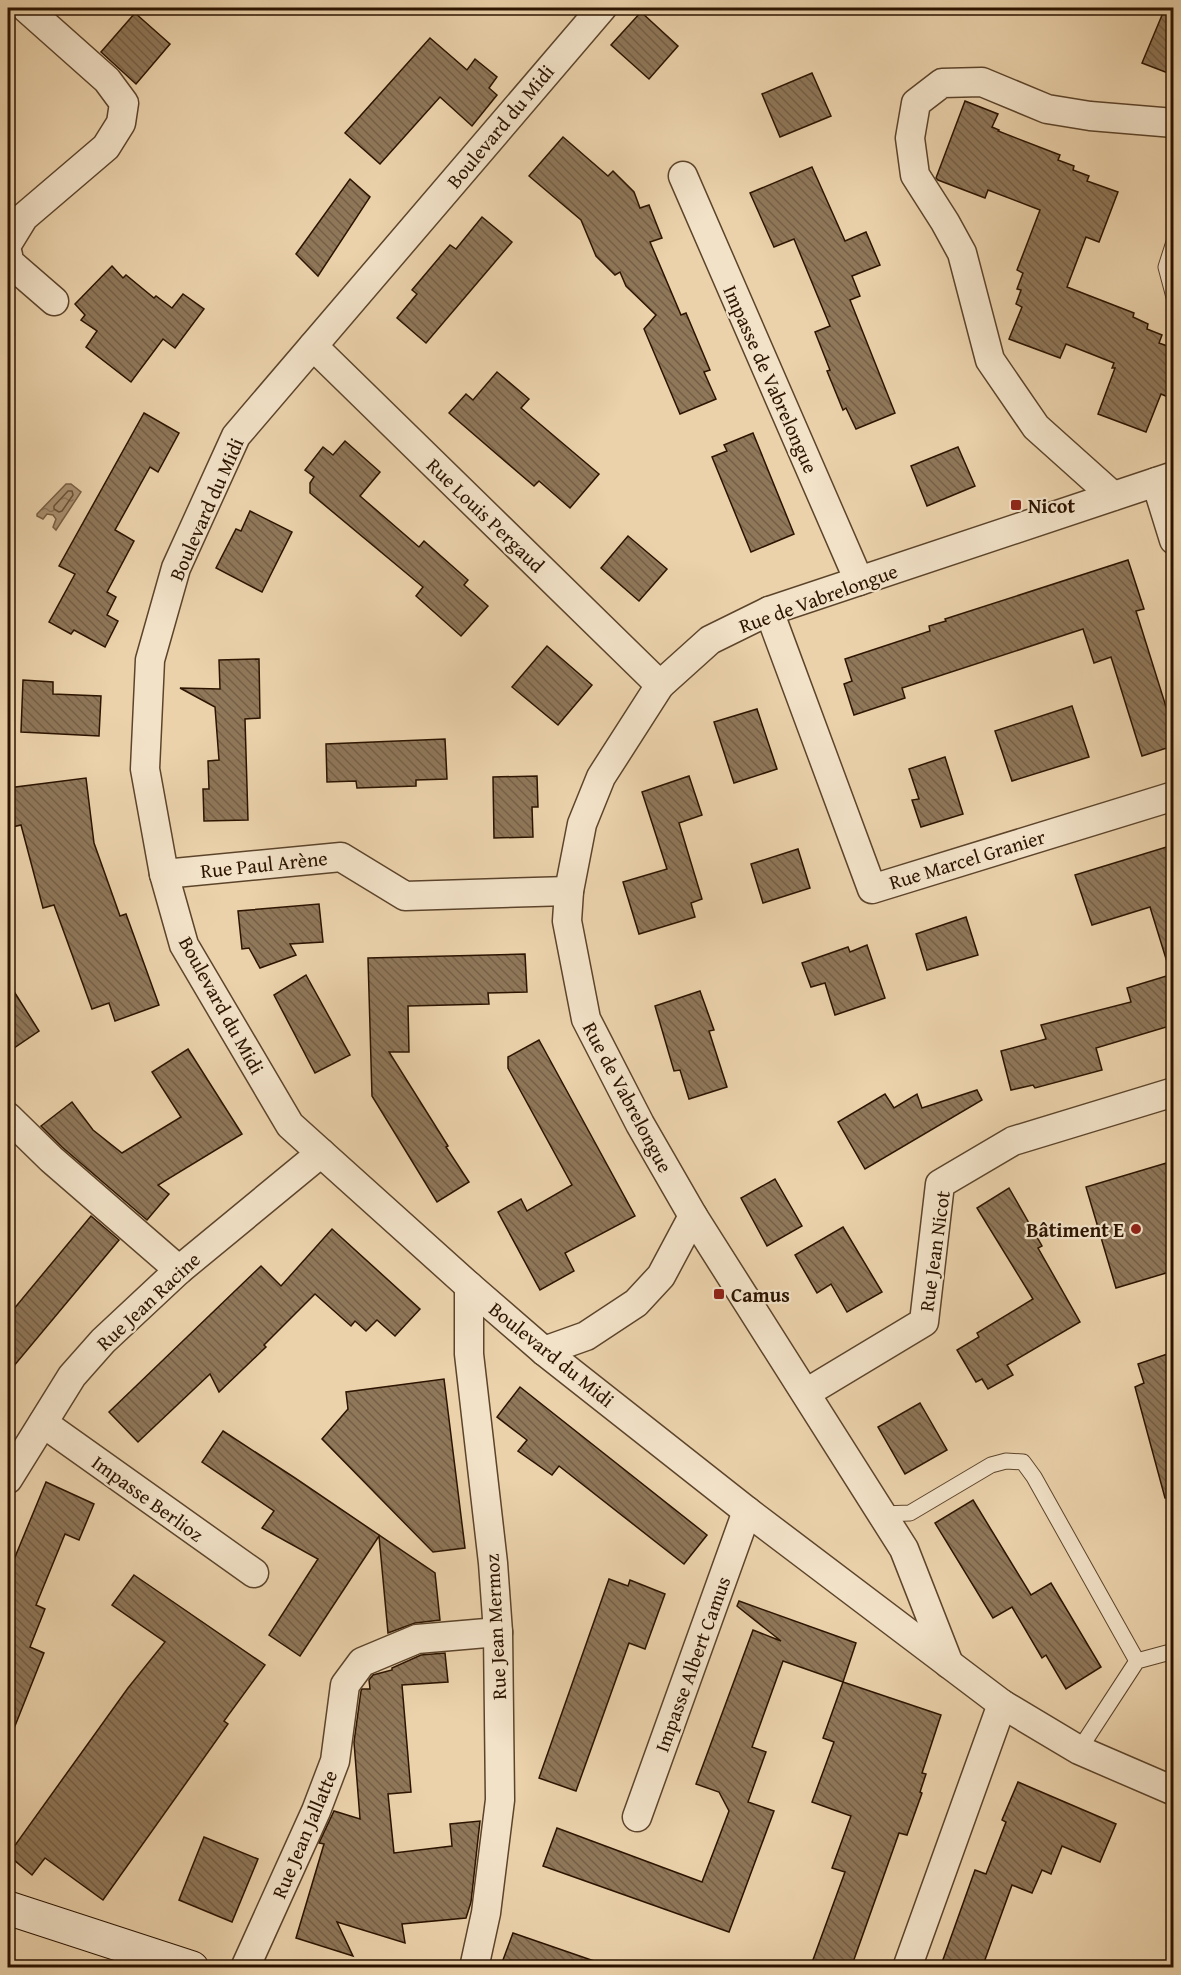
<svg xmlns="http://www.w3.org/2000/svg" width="1181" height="1975" viewBox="0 0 1181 1975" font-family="'Gentium Book Plus',serif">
	<defs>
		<pattern id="water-ripples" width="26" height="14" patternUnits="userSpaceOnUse" patternTransform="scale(1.5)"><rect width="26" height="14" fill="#aa9171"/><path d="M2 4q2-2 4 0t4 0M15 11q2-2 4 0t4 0" fill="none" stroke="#8b755a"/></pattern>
		<pattern id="building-back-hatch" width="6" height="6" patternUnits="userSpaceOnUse" patternTransform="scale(1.5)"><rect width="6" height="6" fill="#8f7759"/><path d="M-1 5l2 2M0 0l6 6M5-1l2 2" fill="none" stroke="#756047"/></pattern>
	</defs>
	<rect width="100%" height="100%" fill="#ebd2ab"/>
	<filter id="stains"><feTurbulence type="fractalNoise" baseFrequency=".00333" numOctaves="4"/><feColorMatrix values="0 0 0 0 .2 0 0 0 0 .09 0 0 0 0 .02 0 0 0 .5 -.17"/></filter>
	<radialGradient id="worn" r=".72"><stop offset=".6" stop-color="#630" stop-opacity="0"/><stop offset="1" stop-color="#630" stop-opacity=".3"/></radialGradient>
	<polygon fill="url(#water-ripples)" stroke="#785f44" stroke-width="1.5" points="66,484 71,484 81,492 56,530 53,527 56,519 53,515 47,514 43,519 37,516 37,514"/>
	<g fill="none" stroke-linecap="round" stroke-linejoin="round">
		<polygon stroke="#6b5238" stroke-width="1.5" points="68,491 72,491 73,495 62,511 59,512 54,509 54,506"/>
	</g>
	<g fill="url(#building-back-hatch)" stroke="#2c1400" stroke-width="1.5">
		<polygon points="1165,8 1173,8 1173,75 1142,63"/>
		<polygon points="641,12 678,46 649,79 611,45"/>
		<polygon points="135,13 170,44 136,84 101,52"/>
		<polygon points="430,38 467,70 475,59 497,77 489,88 497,95 472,126 440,97 380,164 345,133"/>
		<polygon points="812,73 831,116 780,137 762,94"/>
		<polygon points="965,101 998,114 992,127 999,130 998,131 1060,155 1058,160 1074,166 1073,170 1089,176 1087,181 1118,192 1099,242 1086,237 1067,287 1134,313 1133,317 1148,324 1147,329 1162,335 1159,343 1173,348 1173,399 1161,394 1146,432 1098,414 1115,368 1112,368 1114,363 1066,344 1060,358 1009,339 1022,307 1016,304 1021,290 1017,289 1023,273 1017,270 1040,210 988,190 985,198 938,180 936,178"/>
		<polygon points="563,137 608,176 613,171 634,192 640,208 649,205 662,238 650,242 681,315 686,313 710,370 704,372 716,399 680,414 644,329 656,315 626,286 620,272 615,275 596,256 581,220 529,176"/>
		<polygon points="812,167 845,241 866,232 880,265 852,276 860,296 850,300 895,413 856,429 846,408 843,410 827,371 830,370 815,332 830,326 794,239 774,247 750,193"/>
		<polygon points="350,179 370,197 318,276 296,254"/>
		<polygon points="482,217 512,242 426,343 397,318 417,294 412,290 450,245 456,249"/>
		<polygon points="112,266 123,278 126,275 154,298 156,296 172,308 183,294 204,309 175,348 163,339 131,382 86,347 97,331 81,320 85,315 75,304"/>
		<polygon points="497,372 529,399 521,408 599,474 570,508 539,481 534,486 449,413 466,394 473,400"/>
		<polygon points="144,413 179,433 158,472 150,467 115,530 134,541 107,592 116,597 107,615 118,621 105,647 74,630 71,634 49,622 75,574 59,566"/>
		<polygon points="753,433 794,534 751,552 712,457 727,451 724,445"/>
		<polygon points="345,441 380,472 360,496 419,547 424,541 468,580 464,585 488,606 461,636 416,596 423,587 310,493 310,483 314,477 305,470 323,447 333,455"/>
		<polygon points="958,447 975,486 927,506 911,466"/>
		<polygon points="250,511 292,532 262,592 216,568 236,529 241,531"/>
		<polygon points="628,536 667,569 639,601 601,568"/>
		<polygon points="1128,560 1144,609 1136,611 1173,729 1173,746 1142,756 1111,657 1094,663 1083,629 902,688 905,698 854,715 844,684 852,681 845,659 930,631 929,626 946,621 945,619"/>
		<polygon points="547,646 592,685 558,725 512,687"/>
		<polygon points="259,659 260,718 245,719 248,820 204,821 203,789 209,789 208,761 219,760 215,707 180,688 220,689 219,660"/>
		<polygon points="23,680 53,682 53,694 101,696 99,736 21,732"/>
		<polygon points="1072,706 1089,757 1012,781 995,731"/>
		<polygon points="757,709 777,769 734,783 714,722"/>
		<polygon points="445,739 447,779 416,780 416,786 357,788 356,781 327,782 326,744"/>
		<polygon points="945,757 963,814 921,827 912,800 919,799 909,769"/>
		<polygon points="537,776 538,807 532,807 533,837 494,838 493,777"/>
		<polygon points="689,776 702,815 679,823 702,899 691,903 695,917 639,934 623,882 667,869 642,792"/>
		<polygon points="86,778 94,843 120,916 126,914 159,1005 115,1021 109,1003 92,1009 54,905 43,908 21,825 8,828 8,788"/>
		<polygon points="1173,845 1173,961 1167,962 1150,907 1092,925 1075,875"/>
		<polygon points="798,849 810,888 763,903 751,864"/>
		<polygon points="319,904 323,942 290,944 296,955 260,968 249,948 242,949 238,911"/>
		<polygon points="966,917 978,955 927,970 916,934"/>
		<polygon points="867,945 885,998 835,1015 825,983 811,987 802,963 848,947 850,952"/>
		<polygon points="525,954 527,992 488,993 489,1004 408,1006 409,1052 389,1052 448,1146 446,1147 469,1182 437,1202 372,1096 368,958"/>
		<polygon points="1173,974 1173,1025 1096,1048 1102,1070 1035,1088 1033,1085 1011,1090 1001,1051 1046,1039 1041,1025 1131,1002 1127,988"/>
		<polygon points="306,975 350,1055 315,1073 274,995"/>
		<polygon points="8,982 39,1031 8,1052"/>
		<polygon points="700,991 714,1030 709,1031 727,1087 689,1099 680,1070 674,1071 655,1006"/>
		<polygon points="539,1040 635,1216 565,1253 574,1271 540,1290 498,1212 521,1199 527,1211 572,1185 508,1068 508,1057"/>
		<polygon points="188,1049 242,1134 158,1185 169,1194 147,1220 62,1147 41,1126 72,1102 93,1130 122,1153 181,1117 152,1072"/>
		<polygon points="977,1090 982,1100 865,1169 838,1122 885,1094 894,1108 917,1094 922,1108"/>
		<polygon points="1173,1161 1173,1271 1116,1288 1086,1187"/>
		<polygon points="775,1179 802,1226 767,1246 741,1198"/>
		<polygon points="1009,1188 1042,1246 1038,1248 1080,1322 1007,1365 1013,1375 988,1389 982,1379 976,1382 957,1350 979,1337 977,1333 1033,1299 977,1208"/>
		<polygon points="91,1216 119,1240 8,1373 8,1316"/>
		<polygon points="843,1227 882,1292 847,1312 831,1284 817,1293 795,1255"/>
		<polygon points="332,1229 420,1309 395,1336 377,1320 366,1331 355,1321 351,1326 315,1294 264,1345 266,1347 219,1392 210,1374 138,1442 109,1412 261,1266 281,1286"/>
		<polygon points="1173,1352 1173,1497 1165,1498 1135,1387 1144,1383 1138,1364"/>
		<polygon points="444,1379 465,1548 433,1552 322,1439 348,1409 346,1392"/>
		<polygon points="520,1387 707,1535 684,1564 559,1466 552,1475 518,1451 527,1440 497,1417"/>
		<polygon points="920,1403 947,1450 905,1474 878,1427"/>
		<polygon points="223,1431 295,1478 435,1573 440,1620 415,1623 388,1633 379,1536 300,1656 269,1635 318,1559 262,1528 274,1511 202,1462"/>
		<polygon points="46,1482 94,1504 79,1540 65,1534 36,1605 45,1609 30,1647 44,1653 9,1741 8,1574"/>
		<polygon points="973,1500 1031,1595 1051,1583 1101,1667 1066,1689 1046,1655 1042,1658 1012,1607 993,1618 935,1523"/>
		<polygon points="134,1575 265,1665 224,1721 228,1724 103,1900 45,1858 32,1875 8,1855 128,1688 165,1642 112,1605"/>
		<polygon points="609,1579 628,1586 630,1580 665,1594 645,1649 629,1643 576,1791 539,1778"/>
		<polygon points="739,1601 856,1643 843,1682 783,1661 752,1747 766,1752 748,1802 774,1811 729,1932 543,1866 557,1828 702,1882 729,1811 719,1792 696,1784 753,1630 781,1641 737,1606"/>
		<polygon points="445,1653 448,1682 402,1685 411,1792 388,1794 394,1853 452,1846 450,1824 480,1821 471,1902 466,1918 402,1924 405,1943 337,1922 353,1956 296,1938 324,1844 319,1843 334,1811 360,1819 354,1742 361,1691 362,1689 370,1689 369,1680 373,1675 392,1670 392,1668 421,1655"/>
		<polygon points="843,1682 941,1715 922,1773 926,1774 920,1792 922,1793 907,1835 899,1833 851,1968 810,1968 845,1872 832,1868 851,1816 812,1802 834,1742 823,1738"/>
		<polygon points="1018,1782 1116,1824 1100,1862 1062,1846 1051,1874 1042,1870 1032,1893 1012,1885 982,1968 940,1968 975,1870 986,1874 1006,1822 1002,1820"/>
		<polygon points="204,1837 258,1859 232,1922 179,1900"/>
		<polygon points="513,1933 600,1963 599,1968 500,1968"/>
	</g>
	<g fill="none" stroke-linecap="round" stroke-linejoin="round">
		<defs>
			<g id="lane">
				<polyline points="1174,242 1166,267 1174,297"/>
				<polyline points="882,1514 910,1513 991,1465 1006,1461 1023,1462 1034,1477 1137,1661"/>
				<polyline points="1079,1750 1137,1661 1174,1651"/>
			</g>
			<g id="street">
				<polyline points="602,8 236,436 176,568 150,660 145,769 164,874 184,945 290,1125 469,1286 544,1351 747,1511 1002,1704 1079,1750 1174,1791"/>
				<polyline points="683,176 859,581"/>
				<polyline points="8,243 24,217 106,147 121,123 124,103 107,80 26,8"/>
				<polyline points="8,255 9,262 54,301"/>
				<polyline points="313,346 660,685"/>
				<polyline points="1156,482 1174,540"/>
				<polyline points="1113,496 1036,427 990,360 962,253 945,222 915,175 910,138 916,103 942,83 982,82 1047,109 1090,116 1174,123"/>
				<polyline points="769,611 872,889 1174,796"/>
				<polyline points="164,874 341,857 405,896 569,891"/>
				<polyline points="8,1117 51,1159 179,1270"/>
				<polyline points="469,1286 469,1354 493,1563 498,1632 500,1800 486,1913 474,1968"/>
				<polyline points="544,1351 586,1336 636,1303 661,1276 693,1216"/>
				<polyline points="806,1393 924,1322 940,1184 1013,1141 1174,1092"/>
				<polyline points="43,1423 254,1573"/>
				<polyline points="8,1479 72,1376 103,1341 179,1270 321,1153"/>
				<polyline points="949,1664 904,1549 693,1216 640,1124 586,1019 567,921 569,891 582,824 601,777 660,685 710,640 769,611 1174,476"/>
				<polyline points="637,1817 747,1511"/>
				<polyline points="245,1968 316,1811 335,1761 345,1685 362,1662 417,1639 498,1632"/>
				<polyline points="907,1968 1002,1704"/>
			</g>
			<polyline id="secondary" points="8,1908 192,1968"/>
		</defs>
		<use href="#lane" stroke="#5c442b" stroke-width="17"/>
		<use href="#street" stroke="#5c442b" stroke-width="31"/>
		<use href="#secondary" stroke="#2c1400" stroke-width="35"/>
		<use href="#lane" stroke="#f2e2c8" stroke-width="15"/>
		<use href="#street" stroke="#f2e2c8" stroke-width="28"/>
		<use href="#secondary" stroke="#f2e2c8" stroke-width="33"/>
	</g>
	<g fill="#8f2418" stroke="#f2e2c8" stroke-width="2">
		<rect x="1010" y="499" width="12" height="12" rx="3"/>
		<circle cx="1136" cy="1229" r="6"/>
		<rect x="713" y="1288" width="12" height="12" rx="3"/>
	</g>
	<g text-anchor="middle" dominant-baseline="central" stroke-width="4.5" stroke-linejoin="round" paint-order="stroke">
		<g font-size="20" fill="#2c1400" stroke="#f2e2c8">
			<text transform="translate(500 126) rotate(-50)">Boulevard du Midi</text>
			<text transform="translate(771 379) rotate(66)">Impasse de Vabrelongue</text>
			<text transform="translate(206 509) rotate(-66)">Boulevard du Midi</text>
			<text transform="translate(486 515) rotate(44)">Rue Louis Pergaud</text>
			<text transform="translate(818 598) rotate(-20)">Rue de Vabrelongue</text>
			<text transform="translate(967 859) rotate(-17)">Rue Marcel Granier</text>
			<text transform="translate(264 864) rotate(-6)">Rue Paul Arène</text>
			<text transform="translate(222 1005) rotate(61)">Boulevard du Midi</text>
			<text transform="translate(628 1097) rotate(62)">Rue de Vabrelongue</text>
			<text transform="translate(934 1251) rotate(-82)">Rue Jean Nicot</text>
			<text transform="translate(148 1301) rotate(-43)">Rue Jean Racine</text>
			<text transform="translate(552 1354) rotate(39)">Boulevard du Midi</text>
			<text transform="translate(148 1498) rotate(36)">Impasse Berlioz</text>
			<text transform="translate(495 1627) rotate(-93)">Rue Jean Mermoz</text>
			<text transform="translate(692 1664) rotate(-70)">Impasse Albert Camus</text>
			<text transform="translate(304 1834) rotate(-67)">Rue Jean Jallatte</text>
		</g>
		<g font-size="20" font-weight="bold" fill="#2c1400" stroke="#f2e2c8" text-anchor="start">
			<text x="1028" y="505">Nicot</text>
			<text x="1124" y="1229" text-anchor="end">Bâtiment E</text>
			<text x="731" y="1294">Camus</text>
		</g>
	</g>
	<rect width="1181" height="1975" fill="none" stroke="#ebd2ab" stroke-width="30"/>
	<rect x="9" y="9" width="1163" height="1957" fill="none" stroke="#2c1400" stroke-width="3"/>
	<rect x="15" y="15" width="1151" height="1945" fill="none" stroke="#2c1400" stroke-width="1.5"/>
	<rect width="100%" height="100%" filter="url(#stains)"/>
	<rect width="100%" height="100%" fill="url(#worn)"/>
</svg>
